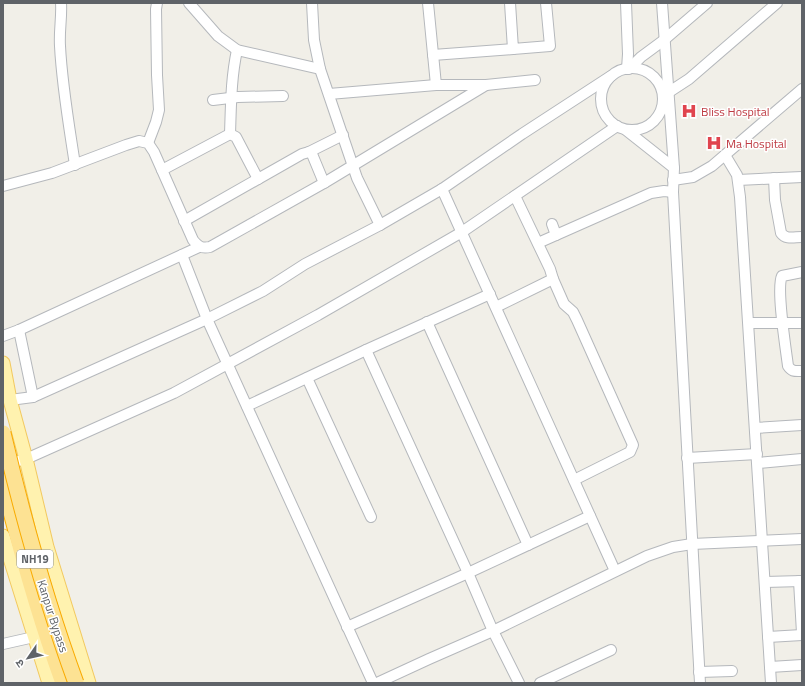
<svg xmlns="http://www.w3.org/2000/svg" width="805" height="686" viewBox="0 0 805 686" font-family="'Titillium Web','Noto Sans Devanagari',sans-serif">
	<rect width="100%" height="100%" fill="#f1efe8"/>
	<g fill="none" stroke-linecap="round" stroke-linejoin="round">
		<defs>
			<g id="minor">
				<path d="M61 3C62 17 59 31 60 46 62 86 69 125 75 165"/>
				<polyline points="189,3 218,36 237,50 320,69"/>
				<polyline points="312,3 314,40 320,69 357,178 380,225"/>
				<polyline points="428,3 436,85"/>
				<polyline points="510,3 513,49 550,46 546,3"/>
				<polyline points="626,3 628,54 627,69"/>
				<polyline points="662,3 674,168 673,192 700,683"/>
				<polyline points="433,55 513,49"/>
				<circle cx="632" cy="99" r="31"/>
				<polyline points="629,69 641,57 664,40 707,3"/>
				<polyline points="329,94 436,85 486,85 535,80"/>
				<polyline points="663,96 689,79 777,3"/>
				<polyline points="213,100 238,97 283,96"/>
				<polyline points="626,130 674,168"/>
				<path d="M230 134C231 105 231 78 237 50"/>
				<polyline points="148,143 156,122 159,110 157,75 156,9 157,3"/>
				<polyline points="309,152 343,135"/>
				<polyline points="725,155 737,175 740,197 771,683"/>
				<polyline points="162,170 230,134 236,137 258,179"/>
				<path d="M774 178 775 200 781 233C786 240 794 237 802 237"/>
				<polyline points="673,180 693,177 712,166 802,89"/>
				<polyline points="738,180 802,177"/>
				<path d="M3 186 52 173 126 145 139 141 148 143 154 152 193 240C198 246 201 249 210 247L324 183 486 85"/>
				<polyline points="442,189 615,571"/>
				<polyline points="184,221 302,154 309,152 312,154 324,183"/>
				<polyline points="552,224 556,235"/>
				<polyline points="538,243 651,193 664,191 673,192"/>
				<polyline points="182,255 207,319 373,683"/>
				<path d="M802 272 782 276C776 288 786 350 788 366 792 372 795 371 802 371"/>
				<polyline points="553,279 564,304 573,312 577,320 633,445 630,452 574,480"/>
				<polyline points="496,307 553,279 550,269 515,196"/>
				<polyline points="427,322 528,545"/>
				<polyline points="749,323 802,323"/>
				<polyline points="19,330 33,397"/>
				<polyline points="3,336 19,330 199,247"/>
				<polyline points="366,350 468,573 493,631 519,683"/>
				<polyline points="307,378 371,517"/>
				<polyline points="10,400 33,397 207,319 263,291 305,264 380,225 442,189 522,134 611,76"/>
				<polyline points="247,406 366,350 490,294"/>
				<polyline points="755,428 802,425"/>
				<polyline points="687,458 757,454"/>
				<polyline points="758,463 802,459"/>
				<polyline points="3,465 26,459 174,393 318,315 462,232 617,126"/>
				<polyline points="799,581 802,633"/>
				<polyline points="765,582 802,581"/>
				<polyline points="347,627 468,573 590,516"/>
				<polyline points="768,637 802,635"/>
				<polyline points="3,644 34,637"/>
				<polyline points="770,667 802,665"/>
				<polyline points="699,672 732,671"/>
				<polyline points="377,683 429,659 493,631 647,556 673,547 692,544 802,539"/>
				<polyline points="540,683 611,650"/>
			</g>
			<g id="major">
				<polyline points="3,363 10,400 26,459 47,547 89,683"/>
				<polyline points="3,536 49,683"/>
			</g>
			<path id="highway" d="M3 481C20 549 39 617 63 683"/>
		</defs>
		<use href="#minor" stroke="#b5b8bc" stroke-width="12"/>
		<use href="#major" stroke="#f2c960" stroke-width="15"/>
		<use href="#highway" stroke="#f9ab00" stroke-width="17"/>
		<use href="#minor" stroke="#fff" stroke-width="10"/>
		<use href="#major" stroke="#fff2af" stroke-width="13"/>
		<use href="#highway" stroke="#fde293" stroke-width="15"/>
		<defs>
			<path id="highway-bridge" d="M3 433C23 518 46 601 76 683"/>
		</defs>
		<use href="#highway-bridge" stroke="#f9ab00" stroke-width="17" stroke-linecap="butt"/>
		<use href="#highway-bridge" stroke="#fde293" stroke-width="15"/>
	</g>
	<defs>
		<symbol id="hospital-bare" viewBox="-9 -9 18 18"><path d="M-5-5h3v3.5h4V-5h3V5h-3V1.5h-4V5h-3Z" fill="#e0444e" stroke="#fff" stroke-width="2.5" paint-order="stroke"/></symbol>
	</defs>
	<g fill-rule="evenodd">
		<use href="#hospital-bare" x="678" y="100" width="22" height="22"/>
		<use href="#hospital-bare" x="703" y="132" width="22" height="22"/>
	</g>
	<g text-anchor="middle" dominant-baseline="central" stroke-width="3" stroke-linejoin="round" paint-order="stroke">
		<rect fill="#fff" stroke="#8f9295" stroke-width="1" x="17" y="550" width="36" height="18" rx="3"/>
		<g font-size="11" font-weight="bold" fill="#5f6368">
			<text x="35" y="559">NH19</text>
		</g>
		<g font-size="12" fill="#be3a42" stroke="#fff" text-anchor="start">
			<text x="701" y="111">Bliss Hospital</text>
			<text x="726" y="143">Ma Hospital</text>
		</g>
		<g font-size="12" fill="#5f6368" stroke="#fff">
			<text transform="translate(53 616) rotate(72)">Kanpur Bypass</text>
		</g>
	</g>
	<rect width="805" height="686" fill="none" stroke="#5f6368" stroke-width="8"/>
	<g transform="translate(28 658) rotate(236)" stroke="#ffffff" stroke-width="3" paint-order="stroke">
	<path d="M0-3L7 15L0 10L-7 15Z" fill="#5f6368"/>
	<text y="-6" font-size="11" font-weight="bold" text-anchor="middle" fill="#5f6368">उ</text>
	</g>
</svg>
